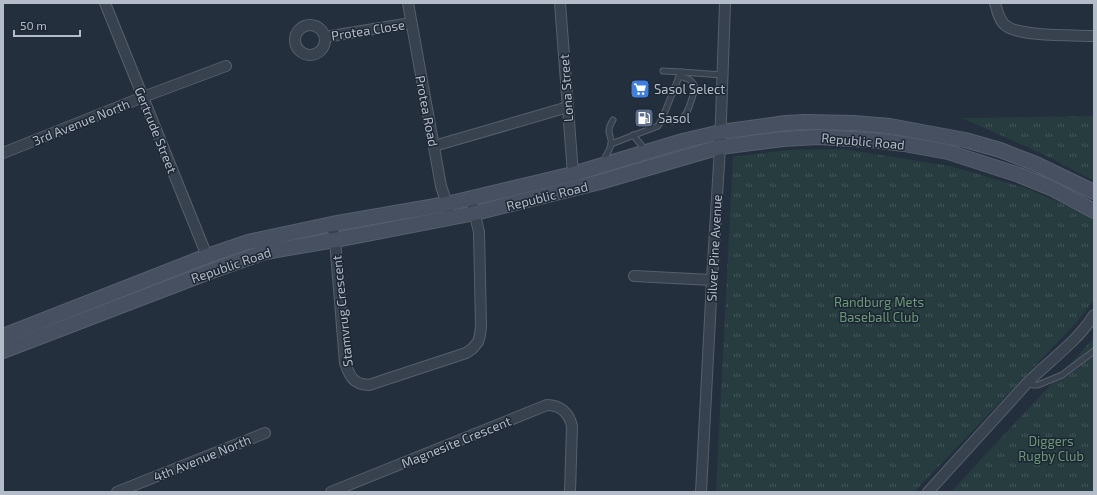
<svg xmlns="http://www.w3.org/2000/svg" width="1097" height="495" viewBox="0 0 1097 495" font-family="'Exo 2',sans-serif">
	<defs>
		<pattern id="park-tufts" width="24" height="20" patternUnits="userSpaceOnUse"><rect width="24" height="20" fill="#263c3f"/><path d="M3 7l-1-3M5 7V3M7 7l1-3M15 17l-1-3M17 17v-4M19 17l1-3" fill="none" stroke="#435659"/></pattern>
	</defs>
	<rect width="100%" height="100%" fill="#242f3e"/>
	<g fill="url(#park-tufts)">
		<polygon points="1094,116 1094,181 1049,157 962,118"/>
		<polygon points="843,149 950,166 1026,188 1081,212 1094,220 1094,300 1074,325 914,492 716,492 733,157 788,150"/>
		<polygon points="1094,338 1094,492 951,492"/>
	</g>
	<g fill="none" stroke-linecap="round" stroke-linejoin="round">
		<defs>
			<g id="lane">
				<polyline points="663,71 681,72"/>
				<path d="M662 119C688 127 688 109 695 89 694 80 687 78 679 76"/>
				<polyline points="633,135 646,151"/>
				<polyline points="611,144 658,126 662,119 681,72 722,75"/>
				<path d="M602 163C605 158 609 151 611 145 613 134 604 135 613 120"/>
				<polyline points="1028,382 1033,385 1038,385 1062,375 1094,351"/>
			</g>
			<g id="street">
				<polyline points="105,3 207,256"/>
				<polyline points="408,3 441,186 447,204 449,218"/>
				<polyline points="560,3 573,174"/>
				<path d="M995 3C997 10 999 20 1005 25 1018 37 1075 35 1094 36"/>
				<circle cx="310" cy="40" r="15"/>
				<polyline points="325,37 411,23"/>
				<polyline points="434,146 568,107"/>
				<polyline points="3,153 143,97 226,66"/>
				<path d="M332 224 335 240 345 363C350 377 353 384 369 385L466 353 472 349 478 342 480 335 481 326 479 232 471 198"/>
				<polyline points="634,276 712,280"/>
				<polyline points="117,492 265,433"/>
				<path d="M331 492 547 405C560 405 569 413 572 426L570 492"/>
				<polyline points="701,492 712,280 720,147 725,3"/>
				<path d="M928 492 1028 382C1050 360 1077 342 1094 315"/>
			</g>
			<g id="secondary">
				<polyline points="3,336 207,256 248,242 332,224 447,204 573,174 683,141 721,132 786,123 805,122 853,123 890,126 965,140 1000,150 1036,164 1094,192"/>
				<polyline points="3,351 209,272 265,252 335,240 475,213 600,182 720,147 783,139 818,137 871,140 904,144 948,152 1019,175 1051,188 1094,211"/>
			</g>
		</defs>
		<use href="#lane" stroke="#565f6c" stroke-width="7"/>
		<use href="#street" stroke="#565f6c" stroke-width="12"/>
		<use href="#secondary" stroke="#565f6c" stroke-width="16"/>
		<use href="#lane" stroke="#38414e" stroke-width="5"/>
		<use href="#street" stroke="#38414e" stroke-width="10"/>
		<use href="#secondary" stroke="#465061" stroke-width="14"/>
	</g>
	<defs>
		<symbol id="supermarket-square" viewBox="-11 -11 22 22"><rect x="-9" y="-9" width="18" height="18" rx="4" fill="#3f7fe0" stroke="#1d2633"/><path d="M-6-5.5h2.5l.6 2H6L4.5 2H-2.5L-4.4-4H-6ZM-1.5 3.2a1.3 1.3 0 1 0 .1 0ZM3 3.2a1.3 1.3 0 1 0 .1 0Z" fill="#fff"/></symbol>
		<symbol id="fuel-square" viewBox="-11 -11 22 22"><rect x="-9" y="-9" width="18" height="18" rx="4" fill="#5c6f8a" stroke="#1d2633"/><path d="M-5.5-6h7V0h2V4h1.3V-2.5L3-4.5l.8-.8L6-3V5H2.5V1h-1V6h-7ZM-4.2-4.7v3.2H.2V-4.7Z" fill="#fff"/></symbol>
	</defs>
	<g fill-rule="evenodd">
		<use href="#supermarket-square" x="629" y="78" width="22" height="22"/>
		<use href="#fuel-square" x="633" y="107" width="22" height="22"/>
	</g>
	<g text-anchor="middle" dominant-baseline="central" stroke-width="3" stroke-linejoin="round" paint-order="stroke">
		<g font-size="13" fill="#b4bcc9" stroke="#1d2633">
			<text transform="translate(368 30) rotate(-9)">Protea Close</text>
			<text transform="translate(566 88) rotate(-94)">Lona Street</text>
			<text transform="translate(427 111) rotate(79)">Protea Road</text>
			<text transform="translate(81 122) rotate(-22)">3rd Avenue North</text>
			<text transform="translate(156 130) rotate(68)">Gertrude Street</text>
			<text transform="translate(863 141) rotate(5)">Republic Road</text>
			<text transform="translate(547 196) rotate(-14)">Republic Road</text>
			<text transform="translate(714 248) rotate(-87)">Silver Pine Avenue</text>
			<text transform="translate(231 265) rotate(-19)">Republic Road</text>
			<text transform="translate(342 311) rotate(-96)">Stamvrug Crescent</text>
			<text transform="translate(456 442) rotate(-22)">Magnesite Crescent</text>
			<text transform="translate(202 458) rotate(-22)">4th Avenue North</text>
		</g>
		<g font-size="13" fill="#b4bcc9" stroke="#1d2633" text-anchor="start">
			<text x="654" y="89">Sasol Select</text>
			<text x="658" y="118">Sasol</text>
		</g>
		<g font-size="13" fill="#6b9a76" stroke="#1d2633">
			<text x="879" y="302">Randburg Mets<tspan x="879" dy="15">Baseball Club</tspan></text>
			<text x="1051" y="441">Diggers<tspan x="1051" dy="15">Rugby Club</tspan></text>
		</g>
	</g>
	<rect width="1097" height="495" fill="none" stroke="#b4bcc9" stroke-width="8"/>
	<path d="M14 30v6h66v-6" fill="none" stroke="#b4bcc9" stroke-width="2"/>
	<text x="20" y="30" font-size="12" fill="#b4bcc9" stroke="#1d2633" stroke-width="3" paint-order="stroke">50 m</text>
</svg>
